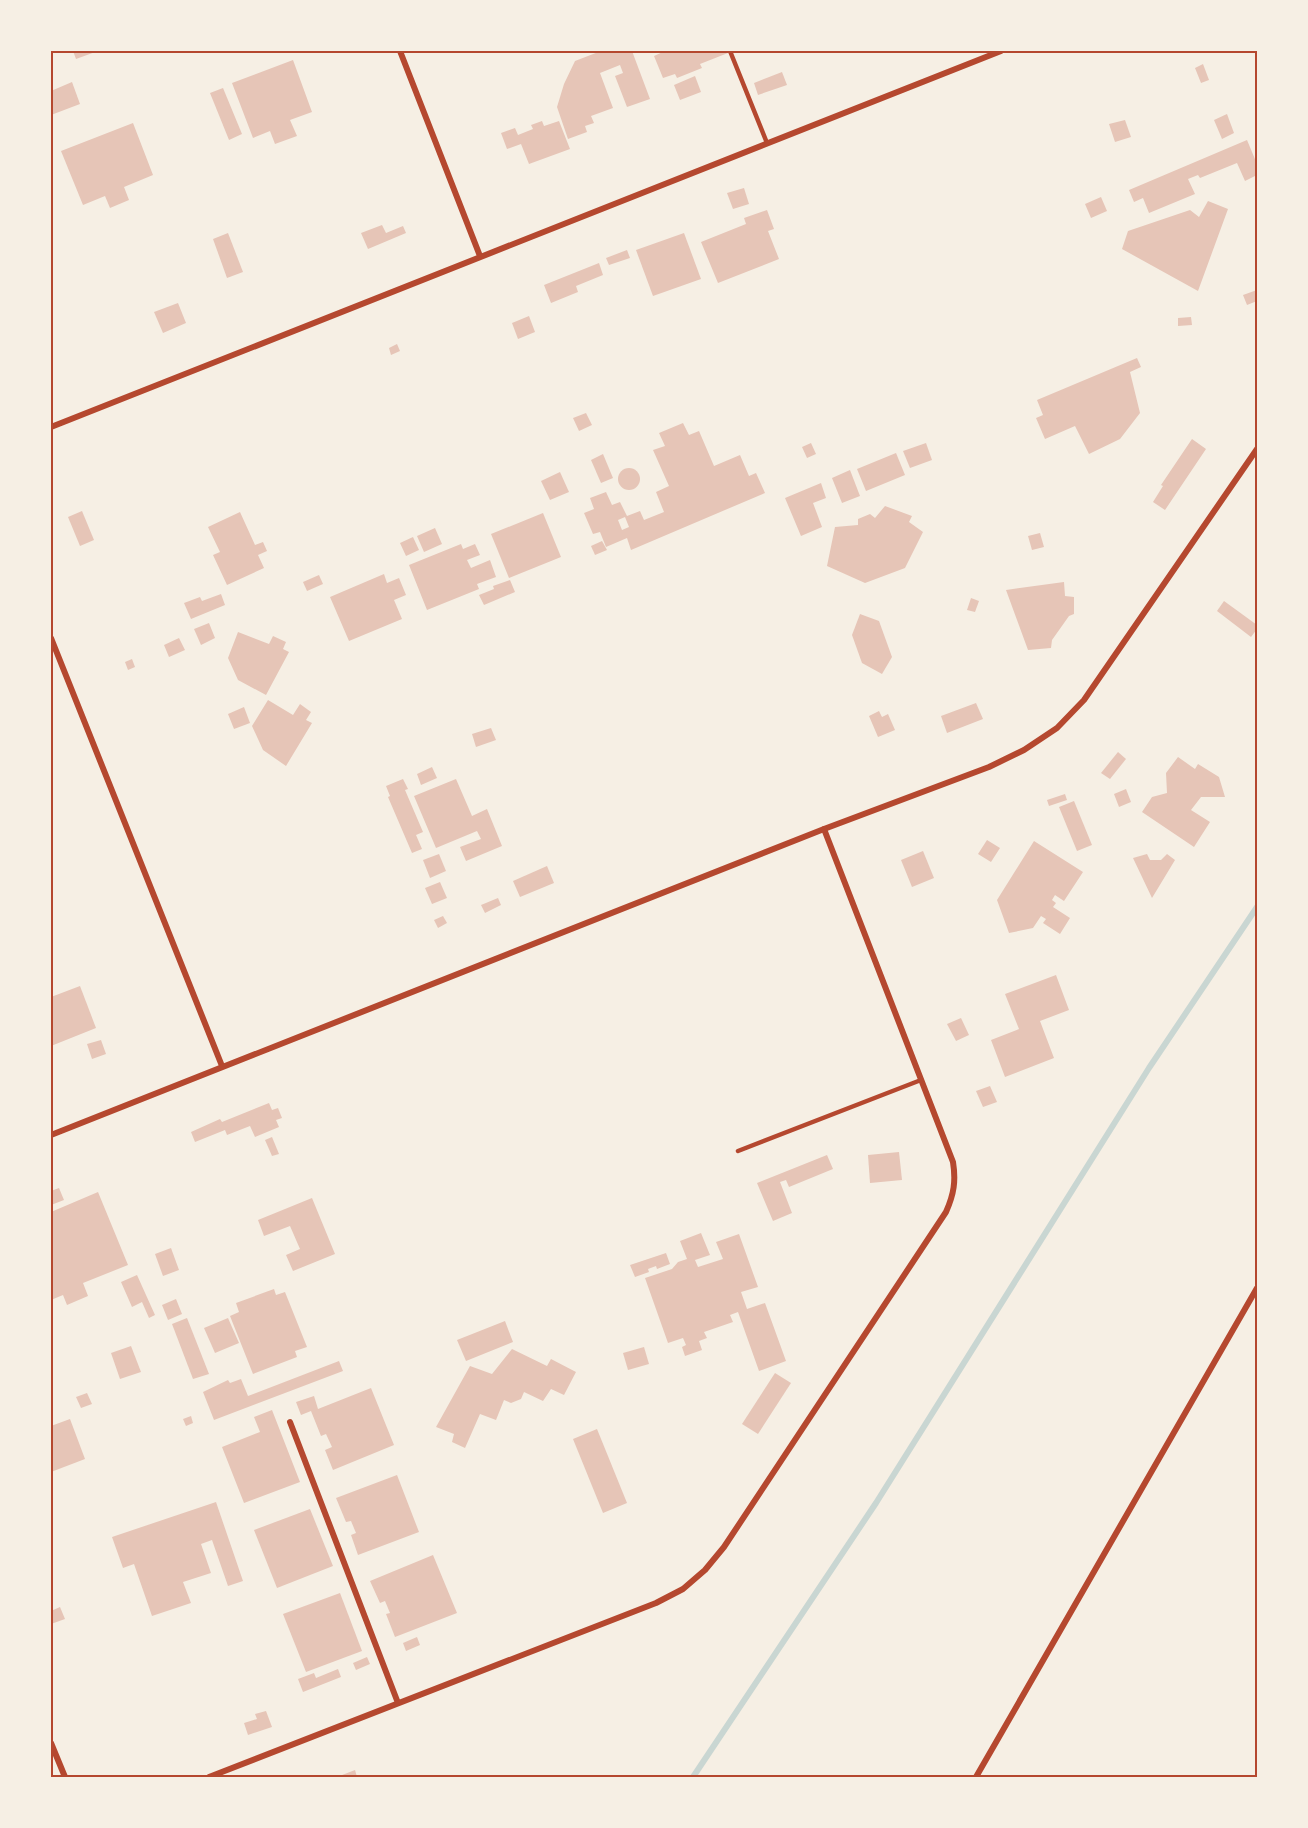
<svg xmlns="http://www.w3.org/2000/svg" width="1308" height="1828" viewBox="0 0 1308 1828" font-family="Overpass,sans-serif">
	<rect width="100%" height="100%" fill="#f6efe4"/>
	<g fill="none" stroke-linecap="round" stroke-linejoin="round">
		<polyline stroke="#c9d6d2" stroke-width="6" points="693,1777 876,1503 1149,1068 1257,907"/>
	</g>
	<g fill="#e6c5b7" fill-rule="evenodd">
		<polygon points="73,51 98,51 76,59"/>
		<polygon points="601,51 632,51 650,99 627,107 615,76 623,73 620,65 600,73 613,108 591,116 594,123 585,126 587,132 568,139 557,107 564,84 575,61"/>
		<polygon points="665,51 733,51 700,64 702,68 677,78 675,74 663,78 654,56"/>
		<polygon points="293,60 312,112 290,120 297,136 275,144 270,131 253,138 232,83"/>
		<polygon points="1203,64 1209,80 1201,83 1195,68"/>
		<polygon points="782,72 787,85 758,95 754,83"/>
		<polygon points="695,76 701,92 680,100 674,85"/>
		<polygon points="72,82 80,104 51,115 51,91"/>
		<polygon points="223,88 242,134 229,140 210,93"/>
		<polygon points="1227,114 1234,133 1222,139 1214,120"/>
		<polygon points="1125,120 1131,137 1115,142 1109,124"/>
		<polygon points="542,121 544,126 559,121 570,149 529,164 521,144 507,149 501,133 515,128 518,135 533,129 531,125"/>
		<polygon points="133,123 153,175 124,187 129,200 110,208 105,196 83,205 61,151"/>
		<polygon points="1247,140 1257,164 1257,175 1245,181 1237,163 1200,178 1198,175 1188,179 1195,194 1149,213 1143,198 1134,202 1129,190"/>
		<polygon points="744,188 749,204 733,209 727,193"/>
		<polygon points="1101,197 1107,211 1091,218 1085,204"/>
		<polygon points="1208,201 1228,209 1198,291 1122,249 1128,231 1190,210 1199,217"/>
		<polygon points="767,210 774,229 768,231 779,259 718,283 701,242 746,224 744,218"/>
		<polygon points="382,225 386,233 403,226 406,233 368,249 361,233"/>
		<polygon points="228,233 243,272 227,278 213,239"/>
		<polygon points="684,233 701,279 653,296 636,250"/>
		<polygon points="627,250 630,258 609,265 606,258"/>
		<polygon points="599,263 603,275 576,286 578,292 551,303 544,285"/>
		<polygon points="1257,290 1257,301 1247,305 1243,295"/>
		<polygon points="178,303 186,323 163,333 154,312"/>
		<polygon points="529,316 535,332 518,339 512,323"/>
		<polygon points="1191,317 1192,325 1178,326 1178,318"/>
		<polygon points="397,344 400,351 391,355 389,348"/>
		<polygon points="1137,358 1141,367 1130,372 1140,413 1120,439 1089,454 1075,426 1045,439 1036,418 1043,415 1037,400"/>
		<polygon points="586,413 592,425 579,431 573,418"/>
		<path d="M683 423 689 435 699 431 714 466 740 455 749 476 756 473 765 493 631 550 627 538 606 547 600 532 593 534 584 513 594 509 590 498 606 492 612 505 620 502 627 516 640 511 644 520 664 512 656 492 669 486 653 450 665 446 659 433ZM625 517 629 527 622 530 618 520Z"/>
		<polygon points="1192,439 1206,449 1165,510 1153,502 1163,486 1161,485"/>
		<polygon points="811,443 816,454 807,458 802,447"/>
		<polygon points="926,443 932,460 910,468 903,451"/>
		<polygon points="896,453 905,475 866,491 857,469"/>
		<polygon points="603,454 613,478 601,483 591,460"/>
		<circle cx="629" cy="479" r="11"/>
		<polygon points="850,470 860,496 842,503 832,478"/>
		<polygon points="560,472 569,492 550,500 541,481"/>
		<polygon points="821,483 826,498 813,503 822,527 801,536 785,498"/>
		<polygon points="885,506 912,516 909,522 923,532 905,568 865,583 827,566 835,527 858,525 858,519 870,514 875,518"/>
		<polygon points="82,511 94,540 80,546 68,517"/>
		<polygon points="240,512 255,545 263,542 267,551 258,555 264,568 227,585 213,555 220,552 208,527"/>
		<polygon points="543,513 561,557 509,578 491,534"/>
		<polygon points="435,528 442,544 424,552 417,536"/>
		<polygon points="1040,533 1044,547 1032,550 1028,536"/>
		<polygon points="413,537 419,550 406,556 400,543"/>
		<polygon points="602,541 607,550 595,555 591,546"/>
		<polygon points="461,544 463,549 475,544 480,555 467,560 471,568 490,560 496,577 477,584 479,589 427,610 409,565"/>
		<polygon points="384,574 387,583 399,578 406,595 394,600 402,619 349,641 330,597"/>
		<polygon points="319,575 323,584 307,591 303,582"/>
		<polygon points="510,580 515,592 484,605 479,595 494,589 493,586"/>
		<polygon points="1064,582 1065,596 1074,597 1074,614 1069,616 1052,640 1051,648 1028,650 1006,590"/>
		<polygon points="221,594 225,605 191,619 184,603 200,597 202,601"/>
		<polygon points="971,598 979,601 975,612 967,610"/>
		<polygon points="1224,601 1257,625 1257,629 1251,637 1217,611"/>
		<polygon points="860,614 879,621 892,657 882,674 862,663 852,635"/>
		<polygon points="209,623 215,638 201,645 194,629"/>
		<polygon points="238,632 269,644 273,636 286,642 283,649 289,652 266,695 238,680 228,658"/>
		<polygon points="179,638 185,650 169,657 164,645"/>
		<polygon points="132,659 135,667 128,670 125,662"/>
		<polygon points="268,700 293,715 300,704 311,712 306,720 312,723 286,766 263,750 252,726"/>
		<polygon points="976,703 983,719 947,733 941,716"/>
		<polygon points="244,707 250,723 234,729 228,714"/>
		<polygon points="879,711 882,717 888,714 895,730 878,737 869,716"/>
		<polygon points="491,728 496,740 476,747 472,734"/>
		<polygon points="1118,752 1126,759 1110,779 1101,773"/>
		<polygon points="1178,757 1195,769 1198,764 1219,777 1225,797 1201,797 1191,810 1210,822 1194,847 1142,812 1152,797 1167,793 1166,773"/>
		<polygon points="432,767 437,778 421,785 417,774"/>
		<polygon points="403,779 408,789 405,790 423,832 416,835 422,849 412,853 388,797 390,796 386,786"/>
		<polygon points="456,779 472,816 487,809 502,846 466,861 460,847 481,839 477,831 436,848 414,796"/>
		<polygon points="1126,789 1131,802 1119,807 1114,794"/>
		<polygon points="1065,794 1067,800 1049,806 1047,800"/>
		<polygon points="1074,801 1092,845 1077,851 1059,807"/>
		<polygon points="987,840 1000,848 991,862 978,854"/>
		<polygon points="1034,841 1083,872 1064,901 1055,895 1052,900 1056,903 1053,907 1070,918 1060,934 1043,923 1046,919 1041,916 1033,928 1009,933 997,900"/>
		<polygon points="923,851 934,878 912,887 901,860"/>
		<polygon points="439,854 446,871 430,878 423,860"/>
		<polygon points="1147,854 1150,860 1161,860 1167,854 1175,860 1152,898 1133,858"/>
		<polygon points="547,866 554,883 520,897 513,881"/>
		<polygon points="440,882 447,898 432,904 425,888"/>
		<polygon points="498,898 501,905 485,913 481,905"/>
		<polygon points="443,916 447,923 438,928 434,920"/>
		<polygon points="1056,975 1069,1010 1040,1021 1054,1058 1005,1077 991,1040 1019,1029 1005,994"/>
		<polygon points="80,986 96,1028 51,1046 51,997"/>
		<polygon points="961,1018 969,1035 956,1041 947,1024"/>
		<polygon points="101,1040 106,1054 92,1059 87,1044"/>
		<polygon points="990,1086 997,1102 983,1107 976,1091"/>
		<polygon points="269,1103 272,1110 278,1108 282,1118 276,1120 279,1127 255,1137 250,1126 227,1135 225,1130 195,1142 191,1132 220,1119 222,1122"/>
		<polygon points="272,1137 279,1154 272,1156 265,1140"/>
		<polygon points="899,1152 902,1180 870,1183 868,1155"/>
		<polygon points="827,1155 833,1169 789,1187 786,1180 780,1182 792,1213 773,1221 757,1183"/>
		<polygon points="59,1188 64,1200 51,1205 51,1191"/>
		<polygon points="98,1192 128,1265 83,1283 88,1296 67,1305 63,1295 51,1300 51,1212"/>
		<polygon points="312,1198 335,1254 293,1271 286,1255 300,1249 290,1226 264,1236 258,1220"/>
		<polygon points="701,1233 710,1255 695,1260 698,1267 723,1259 716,1242 739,1234 758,1287 741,1292 747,1309 765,1303 786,1361 759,1371 738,1312 730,1315 733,1322 704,1332 707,1338 699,1341 702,1350 685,1356 682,1347 686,1345 683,1338 668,1343 645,1278 672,1269 678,1262 687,1259 680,1241"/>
		<polygon points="171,1248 179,1270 163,1276 155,1254"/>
		<polygon points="666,1253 670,1264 657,1269 656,1266 648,1269 649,1272 635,1277 630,1265"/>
		<polygon points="137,1275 155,1315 149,1318 142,1302 132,1307 121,1282"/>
		<polygon points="274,1289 276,1295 285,1292 307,1347 295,1351 297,1357 253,1374 230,1316 239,1312 236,1303"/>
		<polygon points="176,1299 182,1314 168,1320 162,1305"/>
		<polygon points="187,1318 209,1374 193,1379 172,1324"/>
		<polygon points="228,1318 239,1343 215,1353 204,1328"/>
		<polygon points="505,1321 513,1342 466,1361 457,1340"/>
		<polygon points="131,1346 141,1372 120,1379 111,1353"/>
		<polygon points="644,1347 649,1364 628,1370 623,1353"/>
		<polygon points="512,1349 547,1366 551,1359 576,1372 564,1395 551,1389 543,1401 524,1392 521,1399 511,1403 504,1400 496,1420 480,1414 465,1448 452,1442 454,1434 436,1427 470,1366 492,1374"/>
		<polygon points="339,1361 343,1371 214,1420 203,1392 228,1380 230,1383 241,1379 248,1396"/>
		<polygon points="775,1373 791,1383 758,1434 742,1424"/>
		<polygon points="371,1388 394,1445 333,1470 325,1450 332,1447 326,1434 321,1436 311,1411 301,1415 296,1402 314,1396 318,1409"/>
		<polygon points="87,1393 92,1404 81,1408 76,1397"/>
		<polygon points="272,1410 300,1482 244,1503 222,1447 260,1432 254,1417"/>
		<polygon points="191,1416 193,1423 186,1426 183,1419"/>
		<polygon points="70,1419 85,1459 51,1472 51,1426"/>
		<polygon points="597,1429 627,1503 603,1513 573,1439"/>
		<polygon points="397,1475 419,1532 358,1555 351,1535 356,1533 351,1521 346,1522 336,1498"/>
		<polygon points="216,1502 243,1581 228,1586 212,1540 201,1544 211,1573 183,1582 191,1603 152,1616 134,1564 123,1568 112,1537"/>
		<polygon points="310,1509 333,1566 277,1588 254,1530"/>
		<polygon points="433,1555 457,1613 395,1637 386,1614 390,1613 385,1601 380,1603 370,1581"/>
		<polygon points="340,1593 362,1651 306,1672 283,1614"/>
		<polygon points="60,1607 65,1619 51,1624 51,1611"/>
		<polygon points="417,1637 420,1645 406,1651 403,1643"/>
		<polygon points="367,1657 370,1664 356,1670 353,1663"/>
		<polygon points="338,1669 341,1677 303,1692 298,1679 314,1673 316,1678"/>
		<polygon points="266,1711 272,1727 248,1735 244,1723 257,1719 255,1714"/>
		<polygon points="355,1770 357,1777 337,1777"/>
	</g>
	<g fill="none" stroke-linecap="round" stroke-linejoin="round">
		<g stroke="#b5482f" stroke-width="4.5">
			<polyline points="730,51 767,143"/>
			<polyline points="738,1151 921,1080"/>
		</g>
		<g stroke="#b5482f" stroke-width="6">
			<polyline points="400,51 480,256"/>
			<polyline points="51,427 1001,51"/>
			<polyline points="51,638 222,1066"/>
			<polyline points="51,1135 824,829 989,767 1024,750 1057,728 1084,700 1257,449"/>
			<polyline points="290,1422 398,1703"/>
			<polyline points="51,1743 65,1777"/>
			<path d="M209 1777 656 1603 683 1589 705 1570 724 1547 946 1212C954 1194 956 1181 953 1162L824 829"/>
			<polyline points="976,1777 1257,1288"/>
		</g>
	</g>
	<rect width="1308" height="1828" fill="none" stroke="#f6efe4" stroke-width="105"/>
	<rect x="52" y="52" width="1204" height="1724" fill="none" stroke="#b5482f" stroke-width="2"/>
</svg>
